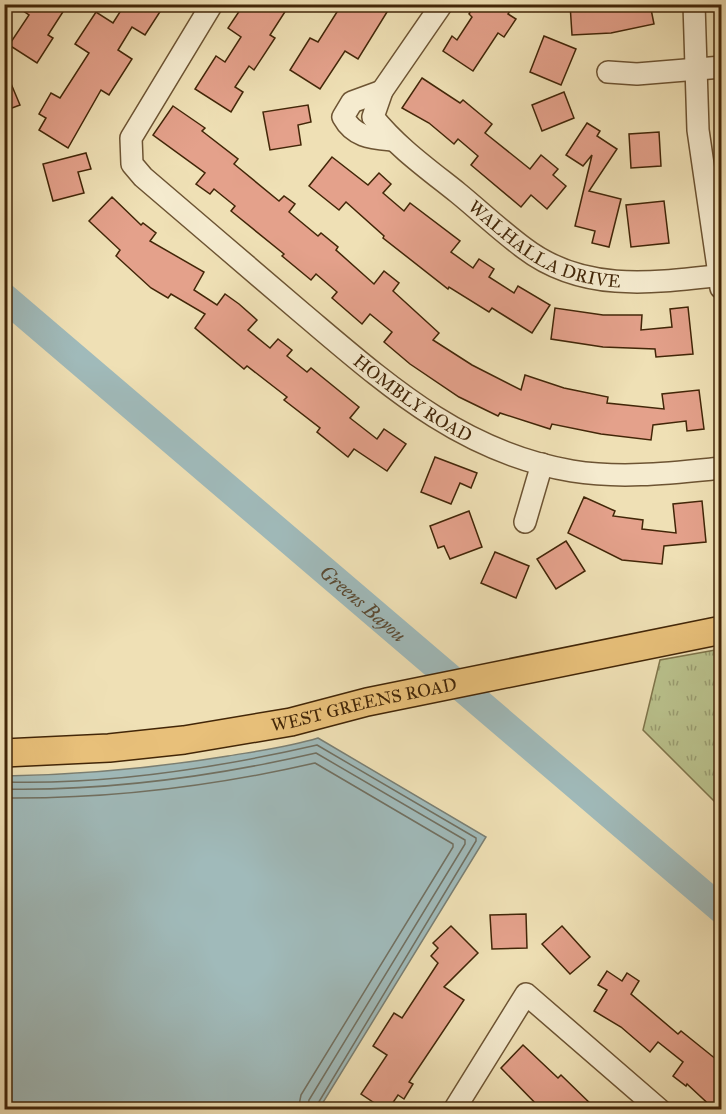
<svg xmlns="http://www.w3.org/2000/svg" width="726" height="1114" viewBox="0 0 726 1114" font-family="'IM FELL Great Primer',serif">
	<defs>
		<pattern id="grass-tufts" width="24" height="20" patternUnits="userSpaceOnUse" patternTransform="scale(1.5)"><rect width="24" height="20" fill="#bac28d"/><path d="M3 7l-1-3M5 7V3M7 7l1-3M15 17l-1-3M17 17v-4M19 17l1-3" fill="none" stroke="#999d71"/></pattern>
	</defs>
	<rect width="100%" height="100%" fill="#efe0b5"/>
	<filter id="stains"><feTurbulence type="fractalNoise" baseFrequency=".00333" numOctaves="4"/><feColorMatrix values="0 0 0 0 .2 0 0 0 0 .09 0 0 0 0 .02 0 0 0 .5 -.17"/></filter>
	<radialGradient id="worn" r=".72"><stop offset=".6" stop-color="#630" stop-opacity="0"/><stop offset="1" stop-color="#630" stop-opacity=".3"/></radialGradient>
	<polygon fill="url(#grass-tufts)" stroke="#7e744a" stroke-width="1.5" points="721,649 722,649 721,808 643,730 660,660"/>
	<path fill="#a0baba" stroke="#7a7f73" stroke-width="1.5" d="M318 738 486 837 319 1109H5V776C79 775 154 768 228 756 258 751 289 747 318 738Z"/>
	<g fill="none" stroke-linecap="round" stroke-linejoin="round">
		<g stroke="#717061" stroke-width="1.5">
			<path d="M4 782C108 785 217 768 317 745L476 838V841L314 1110"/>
			<path d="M4 789C108 791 216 776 316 753L465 840V844L309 1100 307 1110"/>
			<path d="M4 798C108 799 215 786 315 763L453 844V847L301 1095 298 1110"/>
		</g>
		<path stroke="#a0baba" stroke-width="28" id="s1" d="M4 297 722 910"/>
	</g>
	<g fill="#e4a18b" stroke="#422608" stroke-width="1.5">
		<polygon points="13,4 68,4 48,35 53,38 37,63 9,45 29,15"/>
		<polygon points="125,4 165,4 145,35 132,27 118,50 132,59 109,95 101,90 68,148 39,130 46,118 39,114 51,93 60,98 89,53 75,44 96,12 113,23"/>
		<polygon points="244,4 290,4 270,35 275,38 254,70 249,66 235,87 243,92 231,112 195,89 216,56 225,62 241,37 228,28"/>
		<polygon points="342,4 392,4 358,59 345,51 320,89 290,70 310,38 318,42"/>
		<polygon points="475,4 514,4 508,14 516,19 504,37 498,33 473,71 443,51 452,36 457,40 472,17 469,14"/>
		<polygon points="570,4 650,4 654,24 611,33 572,35"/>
		<polygon points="544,36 576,49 561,85 530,72"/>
		<polygon points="4,67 20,105 4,111"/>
		<polygon points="422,78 460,103 463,100 492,124 485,133 530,169 541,155 558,169 553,175 566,186 547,209 531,195 521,207 471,165 478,156 458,139 454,144 429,123 402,108"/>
		<polygon points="564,92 574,118 542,131 532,105"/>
		<polygon points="308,105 311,122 298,125 301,145 270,150 263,112"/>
		<polygon points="173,106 205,128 202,131 238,159 234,164 279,201 284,196 295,204 289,212 318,236 321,233 338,247 336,250 374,284 384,271 399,283 393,291 439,333 433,340 472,365 521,390 525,375 564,388 608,397 607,403 664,409 662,394 699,390 704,429 687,431 686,421 653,425 651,440 601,434 552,424 550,429 500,413 498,416 459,397 410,364 384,342 392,332 370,314 362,324 332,298 337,292 316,274 311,280 282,256 284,254 231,211 235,206 214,189 210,194 196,184 205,173 153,135"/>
		<polygon points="587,123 600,131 597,136 617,149 589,191 621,199 609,247 592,243 595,231 575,226 592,155 583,166 566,155"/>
		<polygon points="659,132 661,166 631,168 629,134"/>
		<polygon points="86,153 91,169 78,172 84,193 53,201 43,164"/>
		<polygon points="332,157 368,185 379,173 391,184 383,193 404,211 410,203 460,241 451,252 473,268 479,259 494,269 489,277 514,293 518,286 550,305 532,333 492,308 489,312 449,287 448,289 383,238 384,236 346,202 339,210 309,186"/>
		<polygon points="112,197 141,225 143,223 156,233 150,241 204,272 194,290 217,305 225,294 239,304 257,320 248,330 270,348 278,339 292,350 287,356 307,372 311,368 359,407 350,418 377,439 384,429 406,444 387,471 354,449 348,457 317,432 320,428 284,400 287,397 247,366 244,369 195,328 205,314 171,294 168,298 151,288 116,256 120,250 89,221"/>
		<polygon points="664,201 669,243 631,247 626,205"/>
		<polygon points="688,307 693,354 656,357 655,349 603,347 551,339 555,308 603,315 642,315 641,330 672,327 670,309"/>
		<polygon points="435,457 477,473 471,488 460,483 451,504 421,492"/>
		<polygon points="584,497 615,511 613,516 643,520 642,529 676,533 673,504 702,501 706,542 664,546 662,564 622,560 568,533"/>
		<polygon points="469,511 482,547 450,559 444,546 438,548 430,526"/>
		<polygon points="566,541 585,571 556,589 537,559"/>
		<polygon points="495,552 529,566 516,598 481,583"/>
		<polygon points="526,914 527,948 492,949 490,915"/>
		<polygon points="451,926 478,953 444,987 464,1000 409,1082 413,1084 404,1099 398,1095 388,1110 385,1110 361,1094 387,1055 373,1046 394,1013 402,1018 438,963 431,956 438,948 433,943"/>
		<polygon points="562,926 590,957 570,974 542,944"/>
		<polygon points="607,971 622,981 627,973 639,981 631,994 678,1034 681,1031 722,1064 722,1110 715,1110 687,1084 686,1086 673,1076 683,1062 658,1042 650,1052 621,1027 594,1011 607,990 598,985"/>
		<polygon points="523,1045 558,1078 561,1075 597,1110 542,1110 501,1068"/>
	</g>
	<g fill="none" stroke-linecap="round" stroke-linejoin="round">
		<defs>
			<g id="minor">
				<path id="s2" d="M212 4 131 138 132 164 143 177C196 222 249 268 302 313 385 383 460 452 572 471 622 479 671 473 722 468"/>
				<path id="s3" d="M442 4 382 91 373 117C397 147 428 169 458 193 480 211 501 231 524 248 583 293 653 283 722 275"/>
				<polyline points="694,4 698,130 721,288"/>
				<polyline points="608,72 637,74 722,67"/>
				<path d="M382 91 352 102 343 117C354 137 371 138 392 140"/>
				<polyline points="525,522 542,464"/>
				<polyline points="454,1110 526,994 660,1110"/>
			</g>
			<g id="major">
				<path id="s4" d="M4 753 109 748 184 740 291 722 367 702 722 630"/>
			</g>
		</defs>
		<use href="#minor" stroke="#6d5433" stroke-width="24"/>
		<use href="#major" stroke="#422608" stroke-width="30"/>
		<use href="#minor" stroke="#f5ebcf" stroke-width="21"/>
		<use href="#major" stroke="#e8c07a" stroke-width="27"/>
	</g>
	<g text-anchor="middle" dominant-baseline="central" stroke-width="4.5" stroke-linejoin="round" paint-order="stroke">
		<g font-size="18" fill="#422608" stroke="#f5ebcf">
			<text stroke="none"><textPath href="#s3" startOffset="351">WALHALLA DRIVE</textPath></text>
			<text stroke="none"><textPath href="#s2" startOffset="549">HOMBLY ROAD</textPath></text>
			<text stroke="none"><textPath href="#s4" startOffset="364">WEST GREENS ROAD</textPath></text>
		</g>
		<g font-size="20" font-style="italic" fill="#5a4b34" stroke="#f5ebcf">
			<text stroke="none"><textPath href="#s1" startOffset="472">Greens Bayou</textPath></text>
		</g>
	</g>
	<rect width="726" height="1114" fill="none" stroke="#efe0b5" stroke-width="24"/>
	<rect x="6" y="6" width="714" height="1102" fill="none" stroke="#422608" stroke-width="3"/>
	<rect x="12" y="12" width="702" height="1090" fill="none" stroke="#422608" stroke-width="1.5"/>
	<rect width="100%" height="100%" filter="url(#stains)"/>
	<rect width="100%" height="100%" fill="url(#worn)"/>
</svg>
